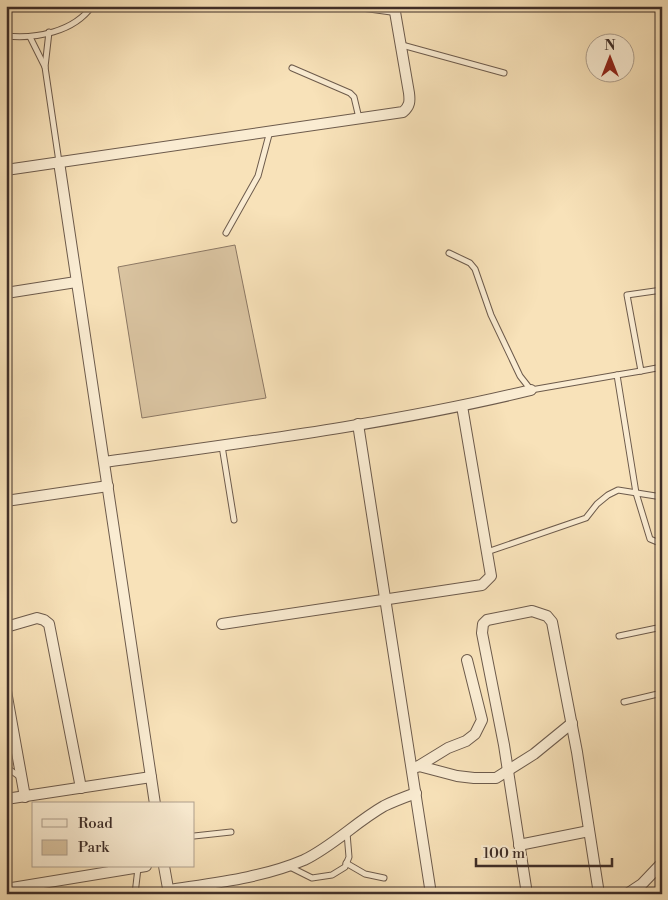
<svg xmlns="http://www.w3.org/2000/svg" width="668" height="900" viewBox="0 0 668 900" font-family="'Libre Bodoni',serif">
	<rect width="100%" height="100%" fill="#f8e2b9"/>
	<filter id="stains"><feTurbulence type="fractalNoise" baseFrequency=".004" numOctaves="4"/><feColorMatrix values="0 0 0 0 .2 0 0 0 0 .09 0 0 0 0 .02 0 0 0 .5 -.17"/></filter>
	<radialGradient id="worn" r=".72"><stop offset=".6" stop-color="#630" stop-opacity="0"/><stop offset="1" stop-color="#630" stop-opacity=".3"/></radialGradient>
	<polygon fill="#d9c3a0" stroke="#8c7864" points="235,245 266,398 142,418 118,267"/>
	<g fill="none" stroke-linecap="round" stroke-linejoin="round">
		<defs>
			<g id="service">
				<polyline points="49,32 45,67 59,162"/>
				<path d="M6 36C36 39 74 32 92 6"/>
				<polyline points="30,37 45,67"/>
				<polyline points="402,45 504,73"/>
				<polyline points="292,68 350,93 354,97 359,118"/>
				<polyline points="226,233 258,176 270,131"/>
				<polyline points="449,253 470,263 475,269 491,315 520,376 531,390 617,375"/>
				<polyline points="662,290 627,295 641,371 662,367"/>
				<polyline points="641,371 617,375 636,493 650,539 662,544"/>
				<polyline points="222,446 234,520"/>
				<polyline points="487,552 586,518 597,504 608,495 618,490 662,497"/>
				<polyline points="619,636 662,627"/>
				<polyline points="624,702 662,693"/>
				<polyline points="6,767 20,777"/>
				<polyline points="194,836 231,832"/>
				<polyline points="346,863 365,874 384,878"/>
				<polyline points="288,866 312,878 332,875 345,867 349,857 347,833"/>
				<polyline points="135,894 138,868"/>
			</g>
			<g id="minor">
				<polyline points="366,6 395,10"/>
				<polyline points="59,162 155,804"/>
				<path d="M6 170 403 112C410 106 410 101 409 93L394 6"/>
				<polyline points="6,293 76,282"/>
				<polyline points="358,424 431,894"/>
				<path d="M105 462C247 442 391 424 531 390"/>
				<polyline points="6,501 108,486"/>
				<polyline points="222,624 482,585 491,576 462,406"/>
				<polyline points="6,627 37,618 44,620 49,624 81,788"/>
				<polyline points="6,691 25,797"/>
				<polyline points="419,766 457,776 474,778 496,778 534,754 572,723"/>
				<polyline points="417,767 448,748 466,741 475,734 482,720 467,660"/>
				<polyline points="6,799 151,777"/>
				<polyline points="519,845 589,831"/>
				<polyline points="164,866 169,894"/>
				<polyline points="6,889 146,866"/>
				<path d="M169 890C214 883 262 878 304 860 333 846 356 822 384 806 394 801 405 797 416 793"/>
				<polyline points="527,894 504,745 482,633 483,624 487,620 532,611 547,616 552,622 577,752 599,894"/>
				<polyline points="627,894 642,884 662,863"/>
			</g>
		</defs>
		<use href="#service" stroke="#6d5b4c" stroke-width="7"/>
		<use href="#minor" stroke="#6d5b4c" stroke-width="12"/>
		<use href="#service" stroke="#faecd2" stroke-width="5"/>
		<use href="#minor" stroke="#faecd2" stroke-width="10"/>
	</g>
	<rect width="668" height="900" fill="none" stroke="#f8e2b9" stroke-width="25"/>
	<rect x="8" y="8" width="653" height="885" fill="none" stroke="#3f2e28" stroke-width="2.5"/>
	<rect x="12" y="12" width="643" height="875" fill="none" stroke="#3f2e28"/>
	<rect x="32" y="802" width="162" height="65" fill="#faecd2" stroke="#afa08e"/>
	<rect x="42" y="819" width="25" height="8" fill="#faecd2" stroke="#afa08e"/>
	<text x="78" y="828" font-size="15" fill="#3f2e28">Road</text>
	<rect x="42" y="840" width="25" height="15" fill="#d9c3a0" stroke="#afa08e"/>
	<text x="78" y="852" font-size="15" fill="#3f2e28">Park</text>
	<g transform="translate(610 58)"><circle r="24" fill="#faecd2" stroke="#afa08e"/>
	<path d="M0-4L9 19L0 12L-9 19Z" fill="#8f2418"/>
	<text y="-8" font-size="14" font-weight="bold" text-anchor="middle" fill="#3f2e28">N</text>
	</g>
	<path d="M476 858v8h136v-8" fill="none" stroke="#3f2e28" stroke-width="2.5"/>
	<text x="483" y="858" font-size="15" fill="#3f2e28" stroke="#faecd2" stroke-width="4" paint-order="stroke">100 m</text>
	<rect width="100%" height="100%" filter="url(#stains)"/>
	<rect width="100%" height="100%" fill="url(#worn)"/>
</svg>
